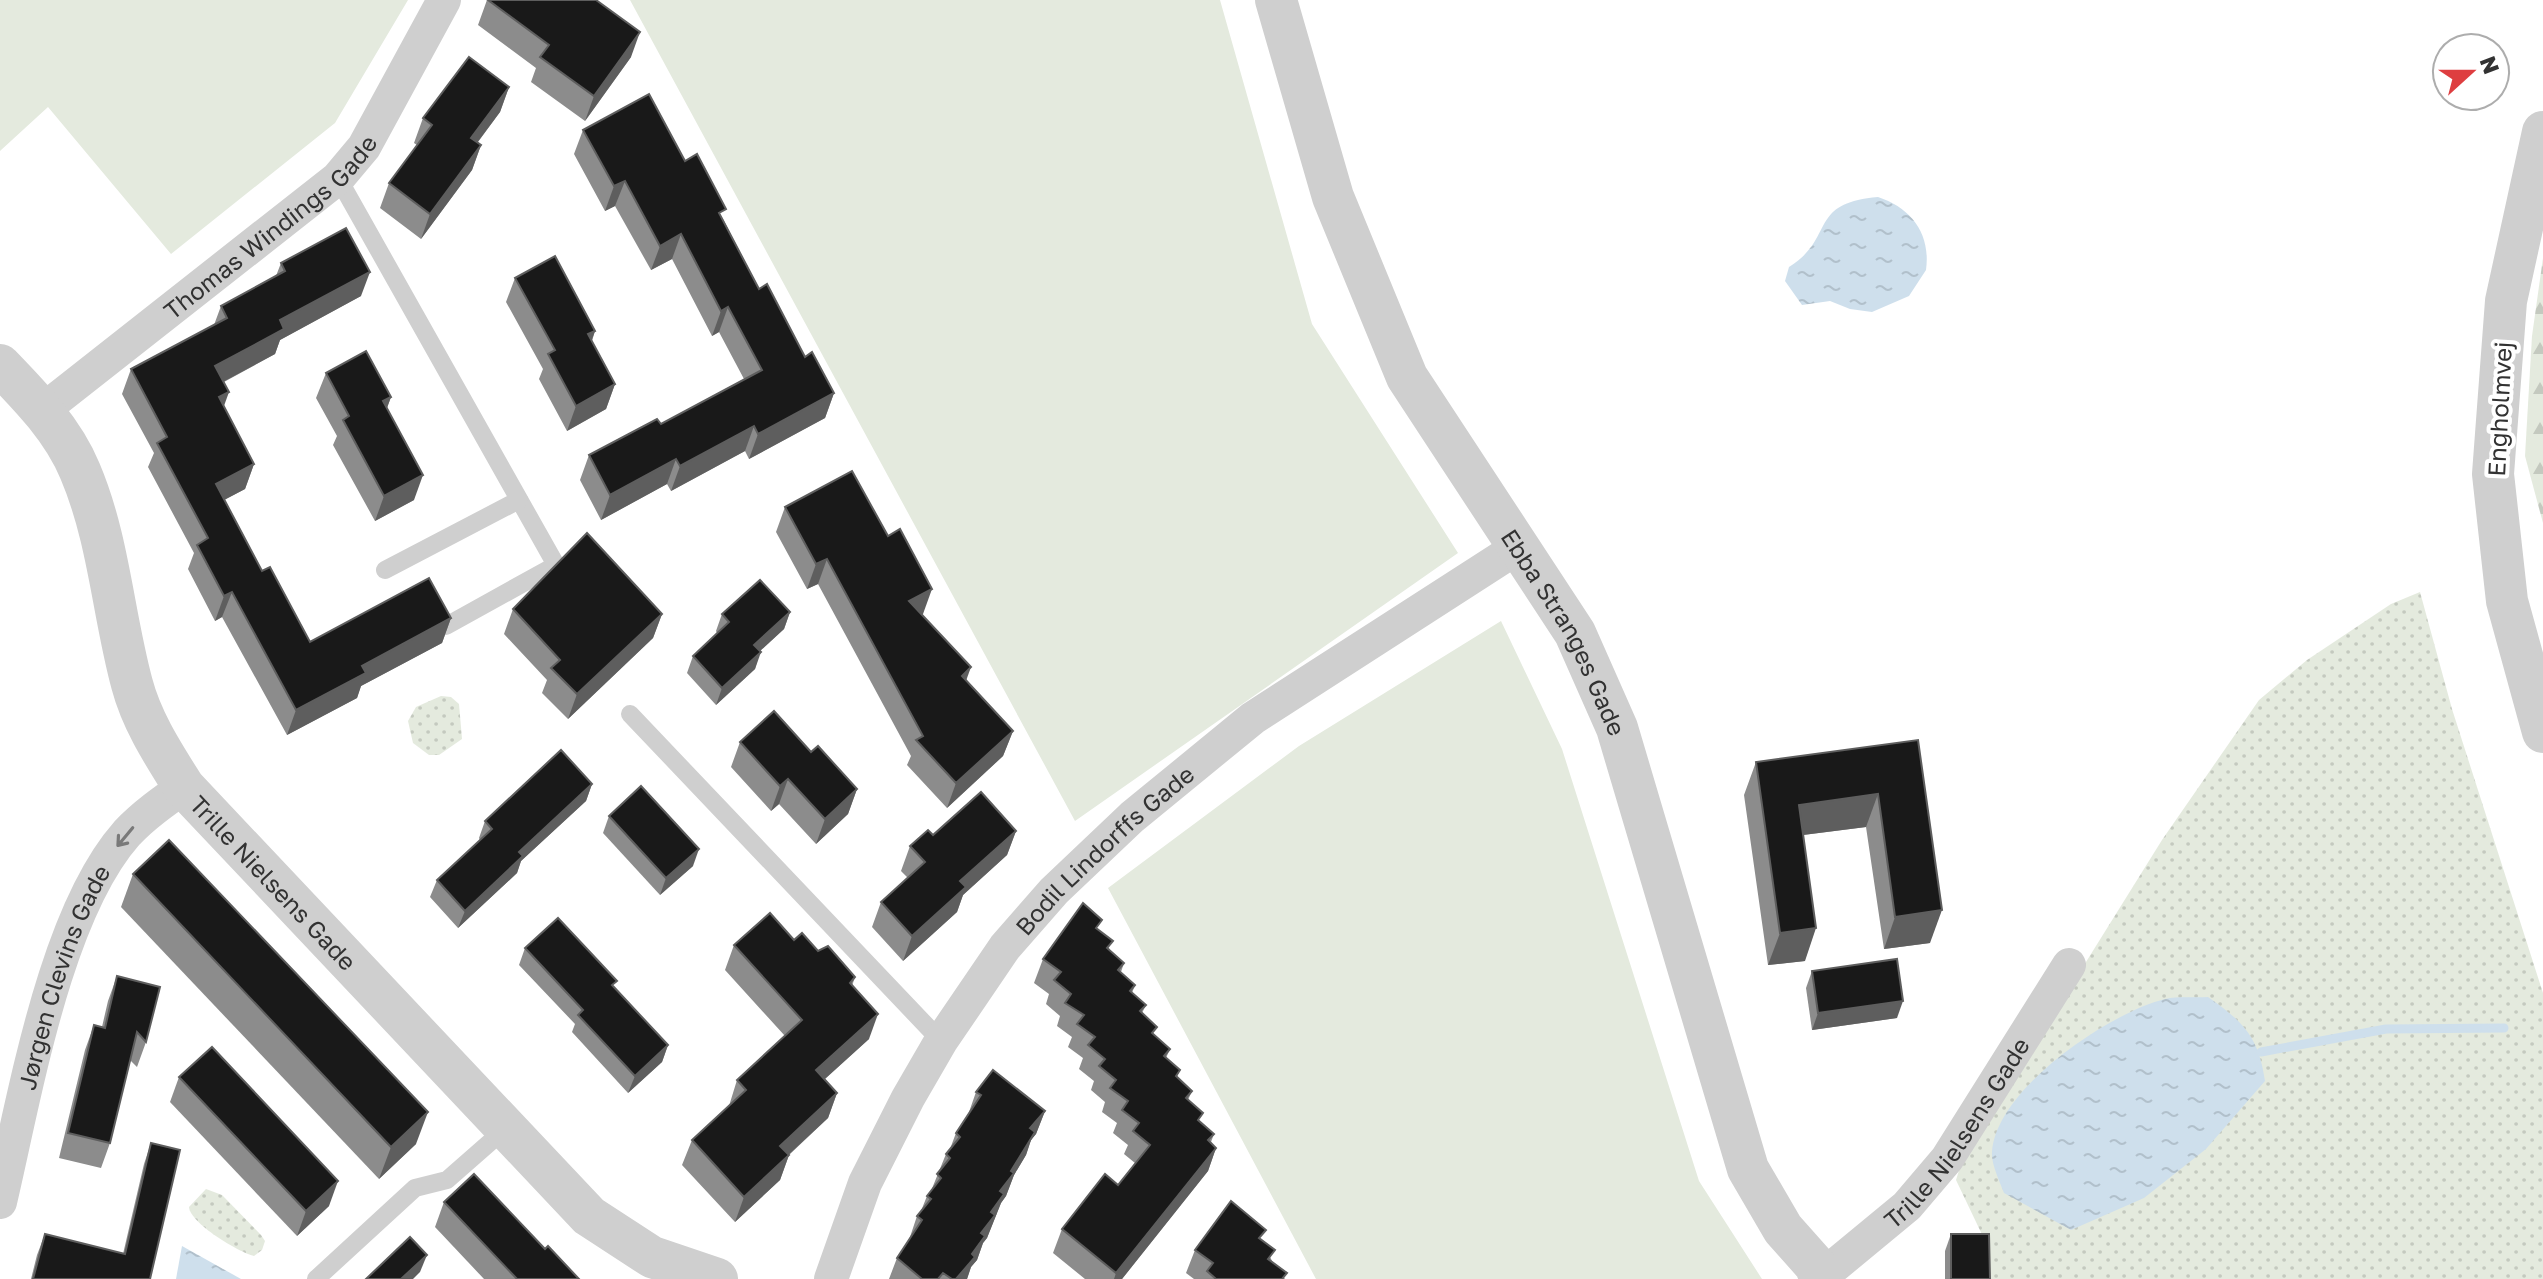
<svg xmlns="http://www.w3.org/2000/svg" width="2543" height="1279" viewBox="0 0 2543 1279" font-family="'Golos Text',sans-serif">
	<defs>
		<pattern id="forest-firs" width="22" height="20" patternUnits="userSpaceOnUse" patternTransform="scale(2)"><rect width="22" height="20" fill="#e4eade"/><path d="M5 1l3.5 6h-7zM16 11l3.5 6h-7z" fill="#c4c9bf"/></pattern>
		<pattern id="park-dots" width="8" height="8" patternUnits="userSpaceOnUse" patternTransform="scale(2)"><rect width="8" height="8" fill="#e4eade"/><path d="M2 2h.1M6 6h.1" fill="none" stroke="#c4c9bf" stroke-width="1.8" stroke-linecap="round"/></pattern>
		<pattern id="water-ripples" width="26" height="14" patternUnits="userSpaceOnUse" patternTransform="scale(2)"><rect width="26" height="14" fill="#cedfec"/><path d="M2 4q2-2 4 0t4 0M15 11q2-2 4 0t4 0" fill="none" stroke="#b1c0cb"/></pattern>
	</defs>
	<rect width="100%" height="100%" fill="#fff"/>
	<g fill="#e4eade">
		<polygon points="0,0 408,0 335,123 171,254 48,107 0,151"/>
		<polygon points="630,0 1220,0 1312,324 1458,553 1075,821"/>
		<polygon points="1501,621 1562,749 1699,1181 1762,1279 1316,1279 1108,888 1299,746"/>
	</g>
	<polygon fill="url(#forest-firs)" points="2543,258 2543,523 2525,456 2532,336"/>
	<g fill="url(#park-dots)">
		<polygon points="2420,592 2452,709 2543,993 2543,1279 1986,1279 1987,1245 1956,1180 1962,1161 2162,840 2259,700 2307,660 2391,604"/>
		<polygon points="441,696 451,697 459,704 462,739 439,755 429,755 413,743 408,721 416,707"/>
		<path d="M206 1189 222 1195 261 1235 265 1241 262 1250 254 1256C238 1252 190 1223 189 1207Z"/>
	</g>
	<g fill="url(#water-ripples)">
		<path d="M1878 197C1911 208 1931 233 1926 270L1909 296 1872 312 1850 309 1830 301 1802 305 1785 281 1789 267C1836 238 1807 203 1878 197Z"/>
		<path d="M2208 997C2244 1022 2259 1038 2265 1081L2206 1149 2144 1198 2071 1230 2004 1193C2000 1182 1991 1164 1992 1152 1996 1089 2109 1013 2165 999 2178 996 2195 998 2208 997Z"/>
		<polygon points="182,1246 241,1279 176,1279"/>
	</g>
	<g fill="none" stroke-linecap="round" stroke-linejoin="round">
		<polyline stroke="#cedfec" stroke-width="9" points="2261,1052 2386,1029 2504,1028"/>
		<g stroke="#cfcfcf" stroke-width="18">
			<polyline points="338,178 556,565 446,626"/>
			<polyline points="385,570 519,500"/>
			<polyline points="630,714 941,1041"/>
			<polyline points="316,1279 415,1188 447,1180 504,1130"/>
		</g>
		<g stroke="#cfcfcf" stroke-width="34">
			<path id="s1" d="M43 410 338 178 364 147 444 0"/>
			<path id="s2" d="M0 1202C25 1096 55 914 127 833 144 815 164 801 184 787"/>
			<path id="s3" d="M1821 1277 1907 1206 1947 1159 2069 965"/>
			<path id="s4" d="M831 1279 865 1183 908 1098 941 1041 1005 947 1054 891 1132 817 1253 718 1520 546"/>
		</g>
		<g stroke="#cfcfcf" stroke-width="42">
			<path id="s5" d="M1276 0 1333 197 1407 377 1575 633 1617 728 1748 1169 1783 1229 1815 1265 1821 1279"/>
			<polyline points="2543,132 2506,301 2493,474 2507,601 2543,732"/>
			<path id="s6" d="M0 365C31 397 63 430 80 471 109 539 113 614 132 684 142 722 164 755 184 787L589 1216 652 1257 717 1279"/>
		</g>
	</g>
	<g fill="#8c8c8c">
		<polygon points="487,0 631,57 585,121 531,82 536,68 478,25"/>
		<polygon points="509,87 500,112 478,142 481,145 472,170 421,239 380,208 389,183 417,145 414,143 423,118"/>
		<polygon points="583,130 685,161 723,219 759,289 805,357 834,393 825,418 749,459 745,451 671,491 667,484 601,520 580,480 589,455 661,424 744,379 719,332 712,336 672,259 651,270 615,206 605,211 574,154"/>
		<polygon points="281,263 361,296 280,340 275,354 224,382 224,407 254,464 245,489 224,500 262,571 310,642 451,618 442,643 361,686 357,698 287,735 222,617 215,621 188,569 194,553 148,467 154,453 122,394 131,369 214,325 221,306 276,276"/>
		<polygon points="515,278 595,331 592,341 615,384 606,409 567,431 539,379 543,369 506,302"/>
		<polygon points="326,373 391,397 387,408 414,500 375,521 333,445 337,436 316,398"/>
		<polygon points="785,507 923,614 922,615 966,680 1013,731 1003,756 947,808 907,765 911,756 818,584 807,589 776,532"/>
		<polygon points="513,609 662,614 653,638 568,719 542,693 547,680 504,634"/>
		<polygon points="790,612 784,629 760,651 755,669 716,705 687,673 693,656 717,633 716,631 722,614"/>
		<polygon points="1918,740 1930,943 1884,949 1866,827 1803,835 1805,961 1768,965 1744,795 1756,762"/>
		<polygon points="740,742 811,752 857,789 848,814 816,844 779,804 771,811 731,767"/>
		<polygon points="592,784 586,801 521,861 517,873 458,928 430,897 437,880 480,840 479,838 485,821"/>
		<polygon points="609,816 693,866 660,895 603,833"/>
		<polygon points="1016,831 1007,855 963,895 957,912 903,961 872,927 881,902 908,878 901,871 910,846 933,835"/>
		<polygon points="133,874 416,1144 379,1179 121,907"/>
		<polygon points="1099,930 1110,950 1124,963 1121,972 1135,985 1132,993 1146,1005 1142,1013 1154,1035 1170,1049 1166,1058 1180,1070 1177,1077 1192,1091 1188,1100 1200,1122 1214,1134 1211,1142 1216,1148 1208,1171 1122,1279 1085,1279 1053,1253 1062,1229 1118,1185 1135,1163 1124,1154 1128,1145 1113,1133 1117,1123 1102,1112 1105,1102 1091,1090 1094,1081 1079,1069 1083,1058 1068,1047 1072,1037 1057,1026 1060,1016 1046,1004 1049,994 1034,983 1043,959"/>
		<polygon points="794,940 818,951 855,977 852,986 869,1039 825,1079 837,1093 828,1118 789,1155 780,1180 735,1222 682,1165 692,1140 729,1106 737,1080 785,1036 725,970 734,945"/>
		<polygon points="525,948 614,988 668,1045 662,1062 628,1093 572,1032 575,1024 519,965"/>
		<polygon points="1812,971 1897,1018 1812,1030 1806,988"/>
		<polygon points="117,976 146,1042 137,1067 130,1060 110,1143 101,1168 59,1158 85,1050 94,1025 102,1027 108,1001"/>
		<polygon points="179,1077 329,1206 297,1236 170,1102"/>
		<polygon points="976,1092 1045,1111 1036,1134 1031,1140 1026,1155 1014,1175 1006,1196 1001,1203 987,1238 983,1243 977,1260 971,1267 967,1279 889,1279 897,1258 909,1240 917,1216 921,1211 927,1196 931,1191 946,1154 950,1149 956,1133 968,1115"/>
		<polygon points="151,1143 150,1279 31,1279 37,1255 45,1234 123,1254 144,1164"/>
		<polygon points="444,1202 545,1249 579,1279 484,1279 435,1227"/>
		<polygon points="1951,1234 1990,1279 1945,1279 1945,1251"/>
		<polygon points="1262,1240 1272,1261 1285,1279 1194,1279 1186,1273 1195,1250"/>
	</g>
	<g fill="#5e5e5e">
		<polygon points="640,32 631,57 585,121 594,96"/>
		<polygon points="509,87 500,112 462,163 471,138"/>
		<polygon points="481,145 472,170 421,239 430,214"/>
		<polygon points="625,181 615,206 605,211 614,186"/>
		<polygon points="681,234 672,259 651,270 660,246"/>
		<polygon points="370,272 361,296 280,340 275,354 206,391 215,366 280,320"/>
		<polygon points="728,307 719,332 712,336 721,311"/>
		<polygon points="595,331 586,356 588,334"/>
		<polygon points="615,384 606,409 567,431 576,406"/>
		<polygon points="229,392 220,417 219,397"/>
		<polygon points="834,393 825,418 749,459 758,434"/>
		<polygon points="391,397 382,421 383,401"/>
		<polygon points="754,426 745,451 671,491 680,466"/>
		<polygon points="676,459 667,484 601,520 610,495"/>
		<polygon points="254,464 245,489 207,509 216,484"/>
		<polygon points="423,475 414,500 375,521 384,496"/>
		<polygon points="827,559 818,584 807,589 816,564"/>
		<polygon points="932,589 923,614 900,626 909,601"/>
		<polygon points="232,592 222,617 215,621 224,596"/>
		<polygon points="790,612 784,629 748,662 754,645"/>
		<polygon points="662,614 653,638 568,719 577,694"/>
		<polygon points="451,618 442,643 361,686 357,698 287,735 296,710 362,666"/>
		<polygon points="761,652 755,669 716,705 722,688"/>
		<polygon points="971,667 962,692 962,676"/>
		<polygon points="1013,731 1003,756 947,808 956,783"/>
		<polygon points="788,779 779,804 771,811 780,786"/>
		<polygon points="592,784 586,801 521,861 517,873 458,928 465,911 519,852"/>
		<polygon points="857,789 848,814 816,844 825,819"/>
		<polygon points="1878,794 1866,827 1787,837 1799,805"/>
		<polygon points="1016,831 1007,855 963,895 957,912 903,961 912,936 960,881"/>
		<polygon points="699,849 693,866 660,895 666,878"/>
		<polygon points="1942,910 1930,943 1884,949 1895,917"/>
		<polygon points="1816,928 1805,961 1768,965 1780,933"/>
		<polygon points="1903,1001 1897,1018 1812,1030 1818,1013"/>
		<polygon points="878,1014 869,1039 807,1095 816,1070"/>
		<polygon points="668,1045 662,1062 628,1093 635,1076"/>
		<polygon points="837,1093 828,1118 771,1171 780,1146"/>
		<polygon points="1045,1111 1036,1134 1031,1140 1026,1155 1014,1175 1006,1196 1001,1203 987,1238 983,1243 977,1260 971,1267 967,1279 956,1279 981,1233 1030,1128"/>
		<polygon points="428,1112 416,1144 379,1179 391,1147"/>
		<polygon points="1216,1148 1208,1171 1122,1279 1114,1279 1116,1273"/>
		<polygon points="789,1155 780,1180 735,1222 744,1197"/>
		<polygon points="338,1181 329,1206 297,1236 306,1211"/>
		<polygon points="427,1255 420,1272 413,1279 401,1279"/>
	</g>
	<g fill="#191919" stroke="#5e5e5e" stroke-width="2">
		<polygon points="488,0 596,0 640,32 594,96 540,57 549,45"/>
		<polygon points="469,57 509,87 471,138 481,145 430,214 389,183 432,125 423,118"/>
		<polygon points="649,94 685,161 697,154 726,209 719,213 759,289 767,284 805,357 812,352 834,393 758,434 754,426 680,466 676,459 610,495 589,455 657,419 661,424 762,370 728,307 721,311 681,234 660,246 625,181 614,186 583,130"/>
		<polygon points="346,228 370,272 280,320 284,329 215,366 229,392 219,397 254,464 216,484 262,571 270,567 310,642 429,578 451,618 362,666 366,673 296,710 232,592 224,596 197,545 208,538 157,443 167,437 131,369 227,318 221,306 285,271 281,263"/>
		<polygon points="555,256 595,331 588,334 615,384 576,406 548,354 555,350 515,278"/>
		<polygon points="366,351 391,397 383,401 423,475 384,496 343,420 349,416 326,373"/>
		<polygon points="852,471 888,536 900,529 932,589 909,601 971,667 962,676 1013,731 956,783 916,740 923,736 827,559 816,564 785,507"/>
		<polygon points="587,533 662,614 577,694 551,668 560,660 513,609"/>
		<polygon points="760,580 790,612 754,645 761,652 722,688 693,656 729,622 722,614"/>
		<polygon points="774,711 811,752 818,746 857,789 825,819 788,779 780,786 740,742"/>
		<polygon points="1918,740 1942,910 1895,917 1878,794 1799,805 1816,928 1780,933 1756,762"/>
		<polygon points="561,750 592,784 519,852 523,856 465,911 437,880 492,829 485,821"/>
		<polygon points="641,786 699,849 666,878 609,816"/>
		<polygon points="981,792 1016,831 960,881 966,887 912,936 881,902 925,862 910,846 928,830 933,835"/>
		<polygon points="169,840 428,1112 391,1147 133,874"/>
		<polygon points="1083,903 1102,920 1096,928 1113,941 1107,948 1124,963 1118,970 1135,985 1130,991 1146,1005 1140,1011 1157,1027 1152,1033 1170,1049 1164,1056 1180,1070 1176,1076 1192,1091 1186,1098 1203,1113 1198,1120 1214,1134 1208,1140 1216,1148 1116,1273 1062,1229 1105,1174 1118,1185 1150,1145 1133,1131 1139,1123 1122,1110 1128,1101 1110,1088 1116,1080 1099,1066 1105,1059 1088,1045 1095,1037 1077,1024 1084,1015 1065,1003 1071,994 1054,980 1061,972 1043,959"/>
		<polygon points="770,913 794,940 802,933 818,951 828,946 855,977 850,983 878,1014 816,1070 837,1093 780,1146 789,1155 744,1197 692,1140 746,1090 737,1080 802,1020 734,945"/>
		<polygon points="558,918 617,981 612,985 668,1045 635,1076 578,1015 583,1010 525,948"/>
		<polygon points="1897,959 1903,1001 1818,1013 1812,971"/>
		<polygon points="117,976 160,987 146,1042 137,1032 110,1143 68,1133 94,1025 105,1028"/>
		<polygon points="212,1047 338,1181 306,1211 179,1077"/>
		<polygon points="993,1070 1045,1111 1030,1128 1035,1132 1011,1171 1014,1173 1000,1191 1004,1194 991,1212 995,1215 981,1233 985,1236 972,1254 975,1257 956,1279 952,1279 943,1273 938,1279 922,1279 897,1258 922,1220 917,1216 931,1199 927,1196 941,1178 937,1174 950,1158 946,1154 960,1137 956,1133 981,1095 976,1092"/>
		<polygon points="151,1143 180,1150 150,1279 33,1279 45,1234 125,1254"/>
		<polygon points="474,1174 545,1249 548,1246 579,1279 517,1279 444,1202"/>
		<polygon points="1231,1201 1266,1230 1259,1238 1275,1250 1268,1259 1287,1273 1282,1279 1216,1279 1207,1271 1213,1263 1195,1250"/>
		<polygon points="1951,1234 1989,1234 1990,1279 1951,1279"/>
		<polygon points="410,1237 427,1255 401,1279 366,1279"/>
	</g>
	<defs><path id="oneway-shaft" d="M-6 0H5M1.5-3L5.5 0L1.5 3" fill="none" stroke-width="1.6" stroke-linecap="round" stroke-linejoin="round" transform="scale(2)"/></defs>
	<use stroke="#797979" href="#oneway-shaft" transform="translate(125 837) rotate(130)"/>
	<g text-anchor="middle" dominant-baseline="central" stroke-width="8" stroke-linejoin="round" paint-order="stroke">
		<g font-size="24" fill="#323232" stroke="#fff">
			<text stroke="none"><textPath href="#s1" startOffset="292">Thomas Windings Gade</textPath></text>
			<text transform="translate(2499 409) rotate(-87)">Engholmvej</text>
			<text stroke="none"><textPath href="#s5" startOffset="700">Ebba Stranges Gade</textPath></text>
			<text stroke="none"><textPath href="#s4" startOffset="516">Bodil Lindorffs Gade</textPath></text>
			<text stroke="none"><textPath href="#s6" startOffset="600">Trille Nielsens Gade</textPath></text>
			<text stroke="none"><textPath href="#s2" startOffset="234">Jørgen Clevins Gade</textPath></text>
			<text stroke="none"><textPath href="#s3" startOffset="200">Trille Nielsens Gade</textPath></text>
		</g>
	</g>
	<g transform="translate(2471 72) rotate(69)"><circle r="38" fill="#ffffff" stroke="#adadad" stroke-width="2"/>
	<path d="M0-6L14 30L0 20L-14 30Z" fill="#de3e40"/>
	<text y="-12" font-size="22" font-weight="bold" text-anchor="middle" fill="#323232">N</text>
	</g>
</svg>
